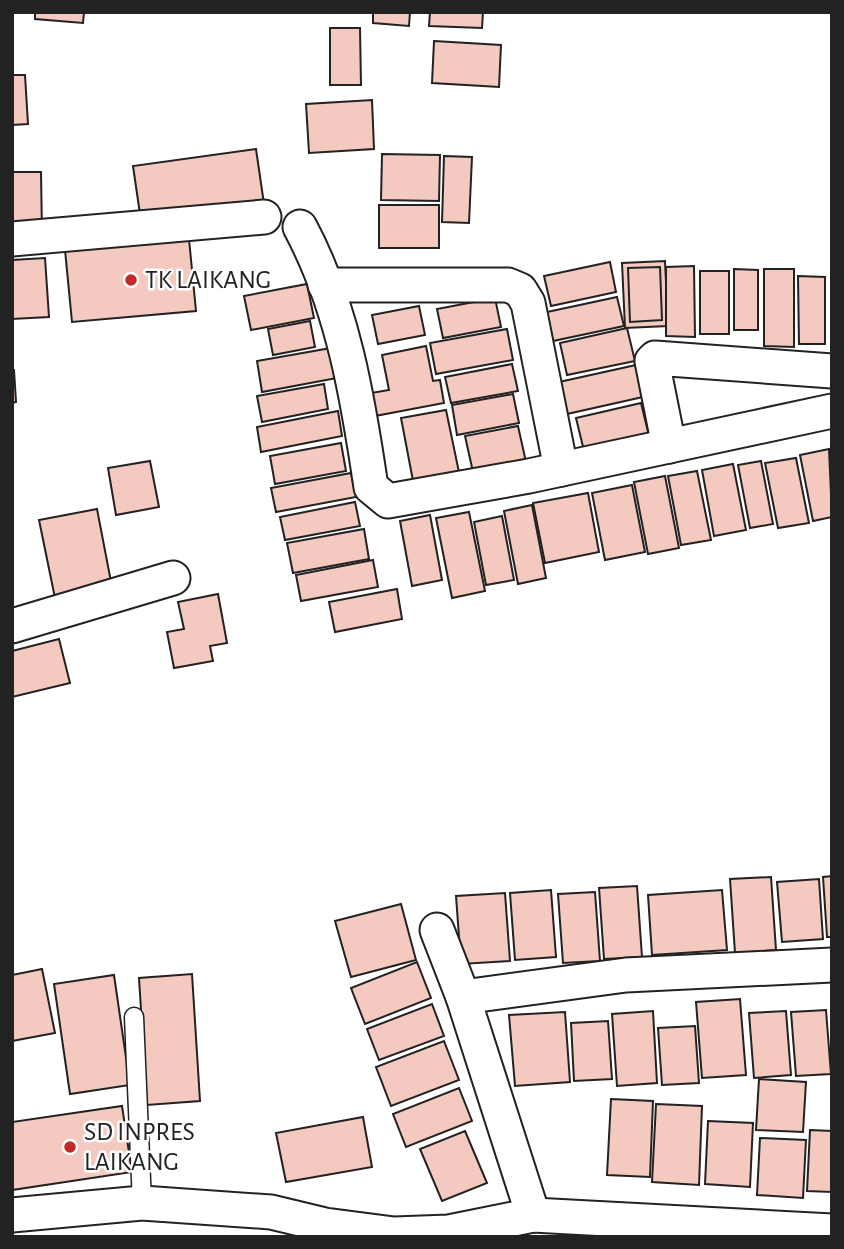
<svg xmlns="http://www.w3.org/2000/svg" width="844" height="1249" viewBox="0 0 844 1249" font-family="'Alegreya Sans',sans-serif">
	<rect width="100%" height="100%" fill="#fff"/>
	<g fill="#f3c9c0" stroke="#222" stroke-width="2">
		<polygon points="35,12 84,12 83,23 35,19"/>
		<polygon points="373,12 410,12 409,26 373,23"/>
		<polygon points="430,12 483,12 482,28 429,26"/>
		<polygon points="330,28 360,28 361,85 330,85"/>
		<polygon points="434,41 501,45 499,87 432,83"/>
		<polygon points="12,75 25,75 28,124 12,125"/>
		<polygon points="372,100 374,149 309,153 306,104"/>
		<polygon points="256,149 264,204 141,221 133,166"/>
		<polygon points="382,154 440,155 439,201 381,200"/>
		<polygon points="444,156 472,157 469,223 442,222"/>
		<polygon points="12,172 41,172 42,234 12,234"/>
		<rect x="379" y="205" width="60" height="43"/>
		<polygon points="189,239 196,311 72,322 65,250"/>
		<polygon points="45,258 49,317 12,319 12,260"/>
		<polygon points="665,261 668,326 625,328 622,263"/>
		<polygon points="610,262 616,292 551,306 544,276"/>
		<polygon points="694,266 695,337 666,336 666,267"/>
		<polygon points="660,267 662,320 630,322 628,268"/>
		<polygon points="734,269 758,270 758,330 734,330"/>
		<polygon points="764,269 794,269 794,347 764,346"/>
		<rect x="700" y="271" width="29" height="63"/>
		<polygon points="798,276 825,277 825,344 799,344"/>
		<polygon points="307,284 314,318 251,330 244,296"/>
		<polygon points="617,297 624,326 553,341 547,312"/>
		<polygon points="495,298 501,327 443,338 437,309"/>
		<polygon points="419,306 425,335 378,344 372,315"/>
		<polygon points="310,321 315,347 273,355 268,329"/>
		<polygon points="627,328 635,361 567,375 560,343"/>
		<polygon points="507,329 513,360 436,374 430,343"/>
		<polygon points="426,346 433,381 440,380 444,403 375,416 371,393 389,390 382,355"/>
		<polygon points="331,348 337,378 262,392 257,361"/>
		<polygon points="512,364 518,391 451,403 445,377"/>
		<polygon points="636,365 643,397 567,414 559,382"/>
		<polygon points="12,370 14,370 16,402 12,403"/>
		<polygon points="324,384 328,409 262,422 257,396"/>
		<polygon points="513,394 519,423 457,435 452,405"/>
		<polygon points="641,403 650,440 585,455 576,418"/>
		<polygon points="446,410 460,477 414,486 401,418"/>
		<polygon points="338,411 342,436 261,452 257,427"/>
		<polygon points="518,426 526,462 473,472 465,436"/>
		<polygon points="341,443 346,471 275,484 270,456"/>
		<polygon points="829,449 832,517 813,521 800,455"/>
		<polygon points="796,458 809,523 778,528 765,463"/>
		<polygon points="150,461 159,507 116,515 108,468"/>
		<polygon points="761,461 773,524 750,528 738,465"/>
		<polygon points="733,464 746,530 714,536 702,470"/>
		<polygon points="697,471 711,540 681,545 668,476"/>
		<polygon points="351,473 356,497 276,512 271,488"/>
		<polygon points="665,476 679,548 648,554 634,482"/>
		<polygon points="632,485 645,552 605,560 592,493"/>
		<polygon points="588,493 599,552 545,563 533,503"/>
		<polygon points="355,502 360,526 285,540 280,517"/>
		<polygon points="532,505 546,578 518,584 504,511"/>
		<polygon points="97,509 112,587 55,598 39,520"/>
		<polygon points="469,512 485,591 452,598 436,518"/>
		<polygon points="430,515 442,580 412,586 400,521"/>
		<polygon points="502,516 514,580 486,585 474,522"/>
		<polygon points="364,529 369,559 293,573 287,543"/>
		<polygon points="373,560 378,587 301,601 296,575"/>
		<polygon points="397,589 402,619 335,632 329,602"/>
		<polygon points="218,594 227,643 210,646 213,661 174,668 167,632 184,629 178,602"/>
		<polygon points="59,639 70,683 12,697 12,651"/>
		<polygon points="832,876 832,937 827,937 823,877"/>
		<polygon points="771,877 776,950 735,953 730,879"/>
		<polygon points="819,879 823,939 782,942 777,882"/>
		<polygon points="637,886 642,957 604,959 599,888"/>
		<polygon points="551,890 556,957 515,960 510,893"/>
		<polygon points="722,890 727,950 652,955 648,895"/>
		<polygon points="595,892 600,961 563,963 558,894"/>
		<polygon points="505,893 510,961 461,964 456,896"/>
		<polygon points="401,904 416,960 351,977 335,921"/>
		<polygon points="417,962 431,998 365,1024 351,988"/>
		<polygon points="42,969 55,1033 12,1041 12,975"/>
		<polygon points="192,974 200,1101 147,1105 139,978"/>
		<polygon points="114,975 130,1085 70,1094 54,984"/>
		<polygon points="740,999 746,1075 702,1078 696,1002"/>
		<polygon points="432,1004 444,1036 379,1060 367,1029"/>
		<polygon points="826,1010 831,1074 796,1076 791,1012"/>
		<polygon points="653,1011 657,1083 617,1086 612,1014"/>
		<polygon points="786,1011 791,1075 754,1078 749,1013"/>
		<polygon points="565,1012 570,1082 515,1086 509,1015"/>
		<polygon points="608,1021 612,1079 574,1081 571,1023"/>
		<polygon points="695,1026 699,1083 662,1085 658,1028"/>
		<polygon points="444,1041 459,1080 391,1106 376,1067"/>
		<polygon points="759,1079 806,1082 803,1132 756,1130"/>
		<polygon points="459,1088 472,1121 406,1147 393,1114"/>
		<polygon points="611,1099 653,1101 650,1177 607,1175"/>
		<polygon points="656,1104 702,1106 699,1185 652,1182"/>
		<polygon points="122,1106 132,1172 12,1190 12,1122"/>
		<polygon points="363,1117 372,1167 286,1182 276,1133"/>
		<polygon points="708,1121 753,1123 750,1187 705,1184"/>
		<polygon points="810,1130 832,1131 832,1192 807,1191"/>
		<polygon points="465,1131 487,1183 442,1201 420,1149"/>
		<polygon points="760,1138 806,1140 803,1198 757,1195"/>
	</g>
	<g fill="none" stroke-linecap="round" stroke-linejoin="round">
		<defs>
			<polyline id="service" points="134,1017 142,1203"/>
			<g id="minor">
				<path d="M300 227C343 307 358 399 371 487L388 501 529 476 832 411"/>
				<polyline points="12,239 264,217"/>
				<polyline points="325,285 508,285 520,290 528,303 561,469"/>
				<polyline points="669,446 652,361 655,358 832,371"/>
				<polyline points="12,626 173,578"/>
				<polyline points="437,930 463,997"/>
				<polyline points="12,1215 142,1203 271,1212 325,1225 394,1234 449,1232 533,1215 832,1231"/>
				<polyline points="533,1215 463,997 626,975 832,965"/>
			</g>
		</defs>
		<use href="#service" stroke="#222" stroke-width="21"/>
		<use href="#minor" stroke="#222" stroke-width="37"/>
		<use href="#service" stroke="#fff" stroke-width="18"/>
		<use href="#minor" stroke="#fff" stroke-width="33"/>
	</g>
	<g fill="#c62828" stroke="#fff" stroke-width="2.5">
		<circle cx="131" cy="280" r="7"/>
		<circle cx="70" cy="1147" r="7"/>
	</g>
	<g text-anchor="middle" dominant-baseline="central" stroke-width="5" stroke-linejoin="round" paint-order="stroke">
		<g font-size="26" fill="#222" stroke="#fff" text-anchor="start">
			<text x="145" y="280">TK LAIKANG</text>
			<text x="84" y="1132">SD INPRES<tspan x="84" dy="30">LAIKANG</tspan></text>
		</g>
	</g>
	<rect width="844" height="1249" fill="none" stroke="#222222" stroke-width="28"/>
</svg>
